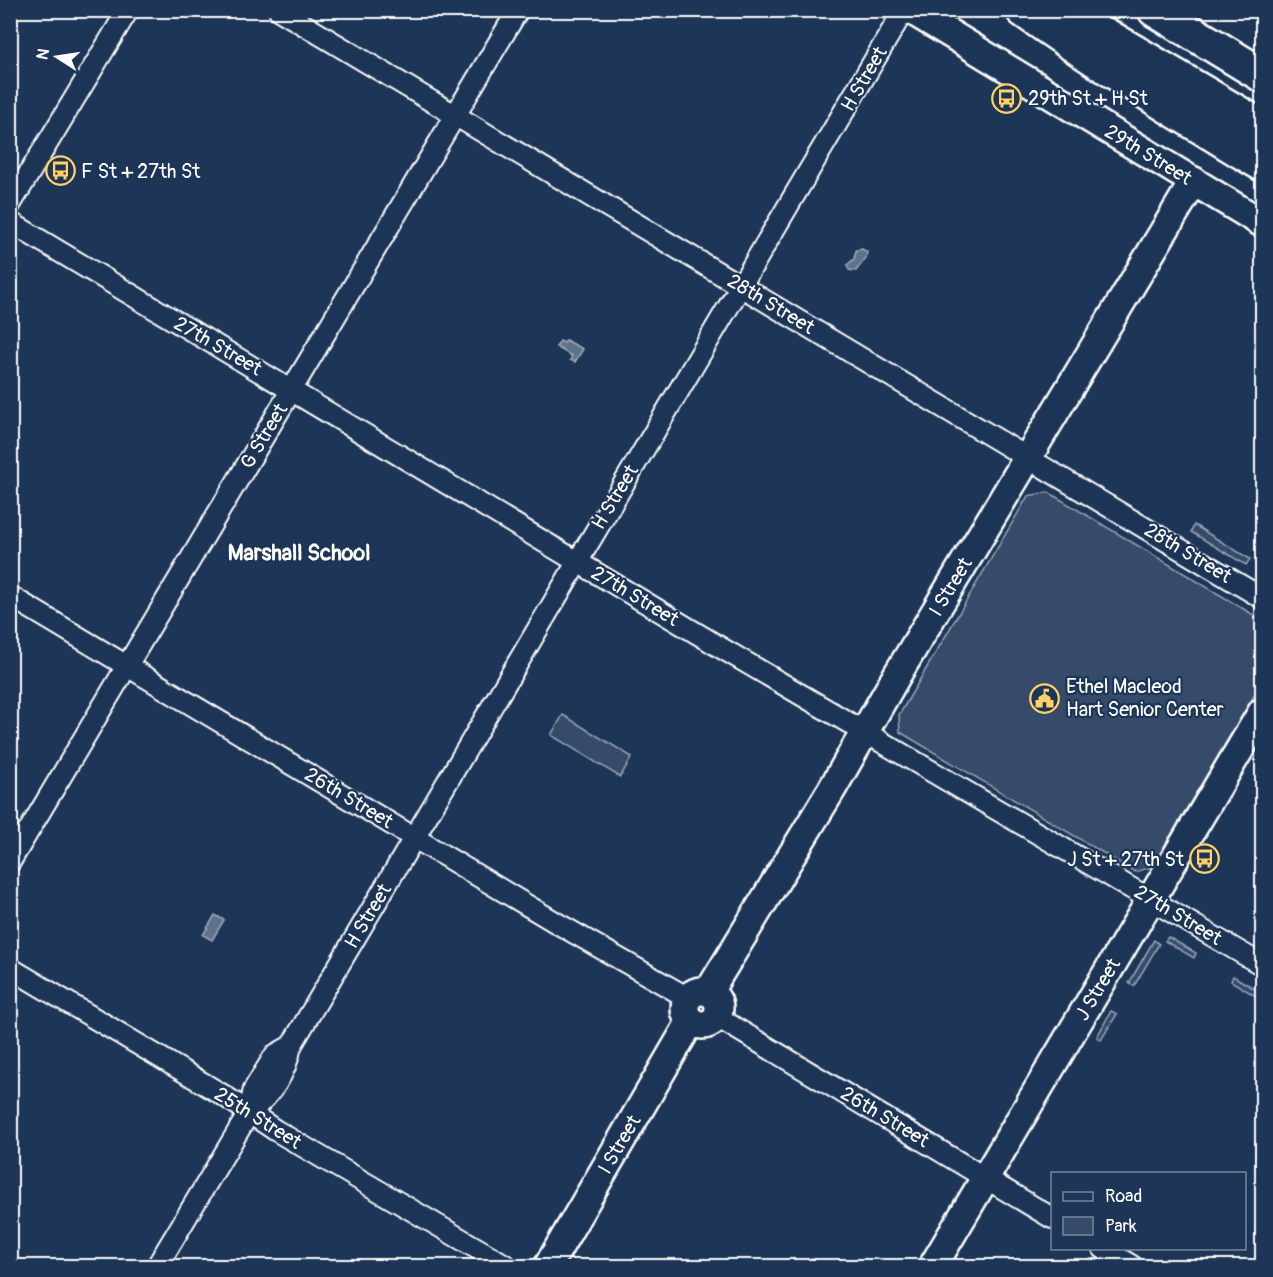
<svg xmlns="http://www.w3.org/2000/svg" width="1273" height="1277" viewBox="0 0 1273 1277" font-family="Pangolin,sans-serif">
	<rect width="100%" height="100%" fill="#1d3557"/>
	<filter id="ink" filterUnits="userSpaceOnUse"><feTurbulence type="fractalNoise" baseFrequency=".0167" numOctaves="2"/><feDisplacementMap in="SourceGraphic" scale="12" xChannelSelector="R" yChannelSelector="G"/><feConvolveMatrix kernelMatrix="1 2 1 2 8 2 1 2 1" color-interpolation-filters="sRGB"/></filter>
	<g filter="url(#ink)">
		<g fill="#364b69" stroke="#9aa5b4" stroke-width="1.5">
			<polygon points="1048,492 1262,620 1262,682 1152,867 1135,872 900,732 899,715 1028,496"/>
			<polygon points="1194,525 1250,559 1246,565 1191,532"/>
			<polygon points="563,715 632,757 620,777 551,735"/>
			<polygon points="1168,937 1196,953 1194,958 1165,941"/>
			<polygon points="1154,940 1159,944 1134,986 1129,983"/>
			<polygon points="1233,976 1262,993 1262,1000 1231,981"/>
			<polygon points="1111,1011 1117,1014 1101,1040 1097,1037"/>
		</g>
		<g fill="#617289" stroke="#a0aab8" stroke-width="1.5">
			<polygon points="862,249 867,252 866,258 856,271 849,270 847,265 854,259 856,250"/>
			<polygon points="566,340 583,349 575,362 570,360 572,356 556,347 560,341 564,343"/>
			<polygon points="215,915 224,920 212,940 203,935"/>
		</g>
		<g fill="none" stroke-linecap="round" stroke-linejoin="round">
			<defs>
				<g id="street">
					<polyline points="279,10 1262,598"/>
					<polyline points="10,205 128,10"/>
					<polyline points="10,222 723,649 1262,965"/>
					<polyline points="10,596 555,922 688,998"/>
					<polyline points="10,862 518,10"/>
					<polyline points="10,968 223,1095 275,1130 507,1266"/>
					<polyline points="717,1017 1052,1218"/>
					<polyline points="249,1113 254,1089 275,1055 291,1046"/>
					<polyline points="1103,1248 1132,1266"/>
					<path d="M157 1266 249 1113C272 1093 285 1076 291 1046L904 10"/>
				</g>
				<g id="secondary">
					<path id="s1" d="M911 10 1262 223"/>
					<circle cx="702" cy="1008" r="17"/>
					<path id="s2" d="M709 991 832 789 897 675 1194 181"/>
					<path id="s3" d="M548 1266 691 1021"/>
					<path id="s4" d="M933 1266 1262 712"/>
				</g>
				<g id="highway">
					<path d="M1023 10C1100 65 1181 115 1262 164"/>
					<polyline points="1063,10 1262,127"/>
					<polyline points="1155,10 1262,75"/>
				</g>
			</defs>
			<use href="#street" stroke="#fff" stroke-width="24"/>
			<use href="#secondary" stroke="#fff" stroke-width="32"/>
			<use href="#highway" stroke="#fff" stroke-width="38"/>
			<use href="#street" stroke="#1d3557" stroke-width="20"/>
			<use href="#secondary" stroke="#1d3557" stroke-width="27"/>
			<use href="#highway" stroke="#1d3557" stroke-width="33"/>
		</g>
	</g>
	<defs>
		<symbol id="bus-ring" viewBox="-11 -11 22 22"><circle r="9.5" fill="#1d3557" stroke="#ffd166" stroke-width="1.5"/><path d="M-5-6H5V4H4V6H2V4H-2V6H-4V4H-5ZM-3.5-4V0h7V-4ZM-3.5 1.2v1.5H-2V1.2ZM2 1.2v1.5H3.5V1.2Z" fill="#ffd166"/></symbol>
		<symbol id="civic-ring" viewBox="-11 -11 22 22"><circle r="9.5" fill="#1d3557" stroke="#ffd166" stroke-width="1.5"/><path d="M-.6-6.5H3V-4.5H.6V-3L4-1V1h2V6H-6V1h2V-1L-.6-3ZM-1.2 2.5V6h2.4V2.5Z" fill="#ffd166"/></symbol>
	</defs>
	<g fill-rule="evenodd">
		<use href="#bus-ring" x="990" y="82" width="33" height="33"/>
		<use href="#bus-ring" x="44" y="154" width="33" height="33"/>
		<use href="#civic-ring" x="1028" y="682" width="33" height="33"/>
		<use href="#bus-ring" x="1188" y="842" width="33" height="33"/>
	</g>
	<g text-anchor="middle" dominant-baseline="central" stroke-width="4.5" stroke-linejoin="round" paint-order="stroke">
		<g font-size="20" fill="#fff" stroke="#1d3557">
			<text transform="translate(864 79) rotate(-60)">H Street</text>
			<text stroke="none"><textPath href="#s1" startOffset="278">29th Street</textPath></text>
			<text transform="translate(771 304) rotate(31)">28th Street</text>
			<text transform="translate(218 346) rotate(30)">27th Street</text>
			<text transform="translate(264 436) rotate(-59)">G Street</text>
			<text transform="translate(615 497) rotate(-59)">H Street</text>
			<text transform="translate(1188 553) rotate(31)">28th Street</text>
			<text stroke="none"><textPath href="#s2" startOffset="471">I Street</textPath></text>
			<text transform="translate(635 596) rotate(31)">27th Street</text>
			<text transform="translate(349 798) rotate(31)">26th Street</text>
			<text transform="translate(1178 915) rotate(31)">27th Street</text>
			<text transform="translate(368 916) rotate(-59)">H Street</text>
			<text stroke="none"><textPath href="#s4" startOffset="322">J Street</textPath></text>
			<text transform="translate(885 1117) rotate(31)">26th Street</text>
			<text transform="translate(258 1118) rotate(32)">25th Street</text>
			<text stroke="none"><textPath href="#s3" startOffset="141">I Street</textPath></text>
		</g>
		<g font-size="20" fill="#fff" stroke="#1d3557" text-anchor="start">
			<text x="1028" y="98">29th St + H St</text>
			<text x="81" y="171">F St + 27th St</text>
			<text x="1066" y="686">Ethel Macleod<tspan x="1066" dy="23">Hart Senior Center</tspan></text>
			<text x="1184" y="859" text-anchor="end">J St + 27th St</text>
		</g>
		<g font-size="22" font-weight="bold" fill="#fff" stroke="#1d3557">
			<text x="299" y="553">Marshall School</text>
		</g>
	</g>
	<rect width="1273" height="1277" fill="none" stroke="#1d3557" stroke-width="36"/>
	<rect x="18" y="18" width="1237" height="1241" fill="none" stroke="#fff" stroke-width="2" filter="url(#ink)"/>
	<rect x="1051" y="1172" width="195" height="78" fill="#1d3557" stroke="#77869a" stroke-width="1.5"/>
	<rect x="1063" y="1192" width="30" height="9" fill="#1d3557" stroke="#77869a" stroke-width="1.5"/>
	<text x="1105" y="1202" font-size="18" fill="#ffffff">Road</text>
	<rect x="1063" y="1217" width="30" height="18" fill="#364b69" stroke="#77869a" stroke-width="1.5"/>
	<text x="1105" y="1232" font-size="18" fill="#ffffff">Park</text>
	<g transform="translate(57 57) rotate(282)" stroke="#1d3557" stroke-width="4.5" paint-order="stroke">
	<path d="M0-4.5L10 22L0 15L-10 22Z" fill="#ffffff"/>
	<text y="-9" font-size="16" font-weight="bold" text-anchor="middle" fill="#ffffff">N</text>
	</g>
</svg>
